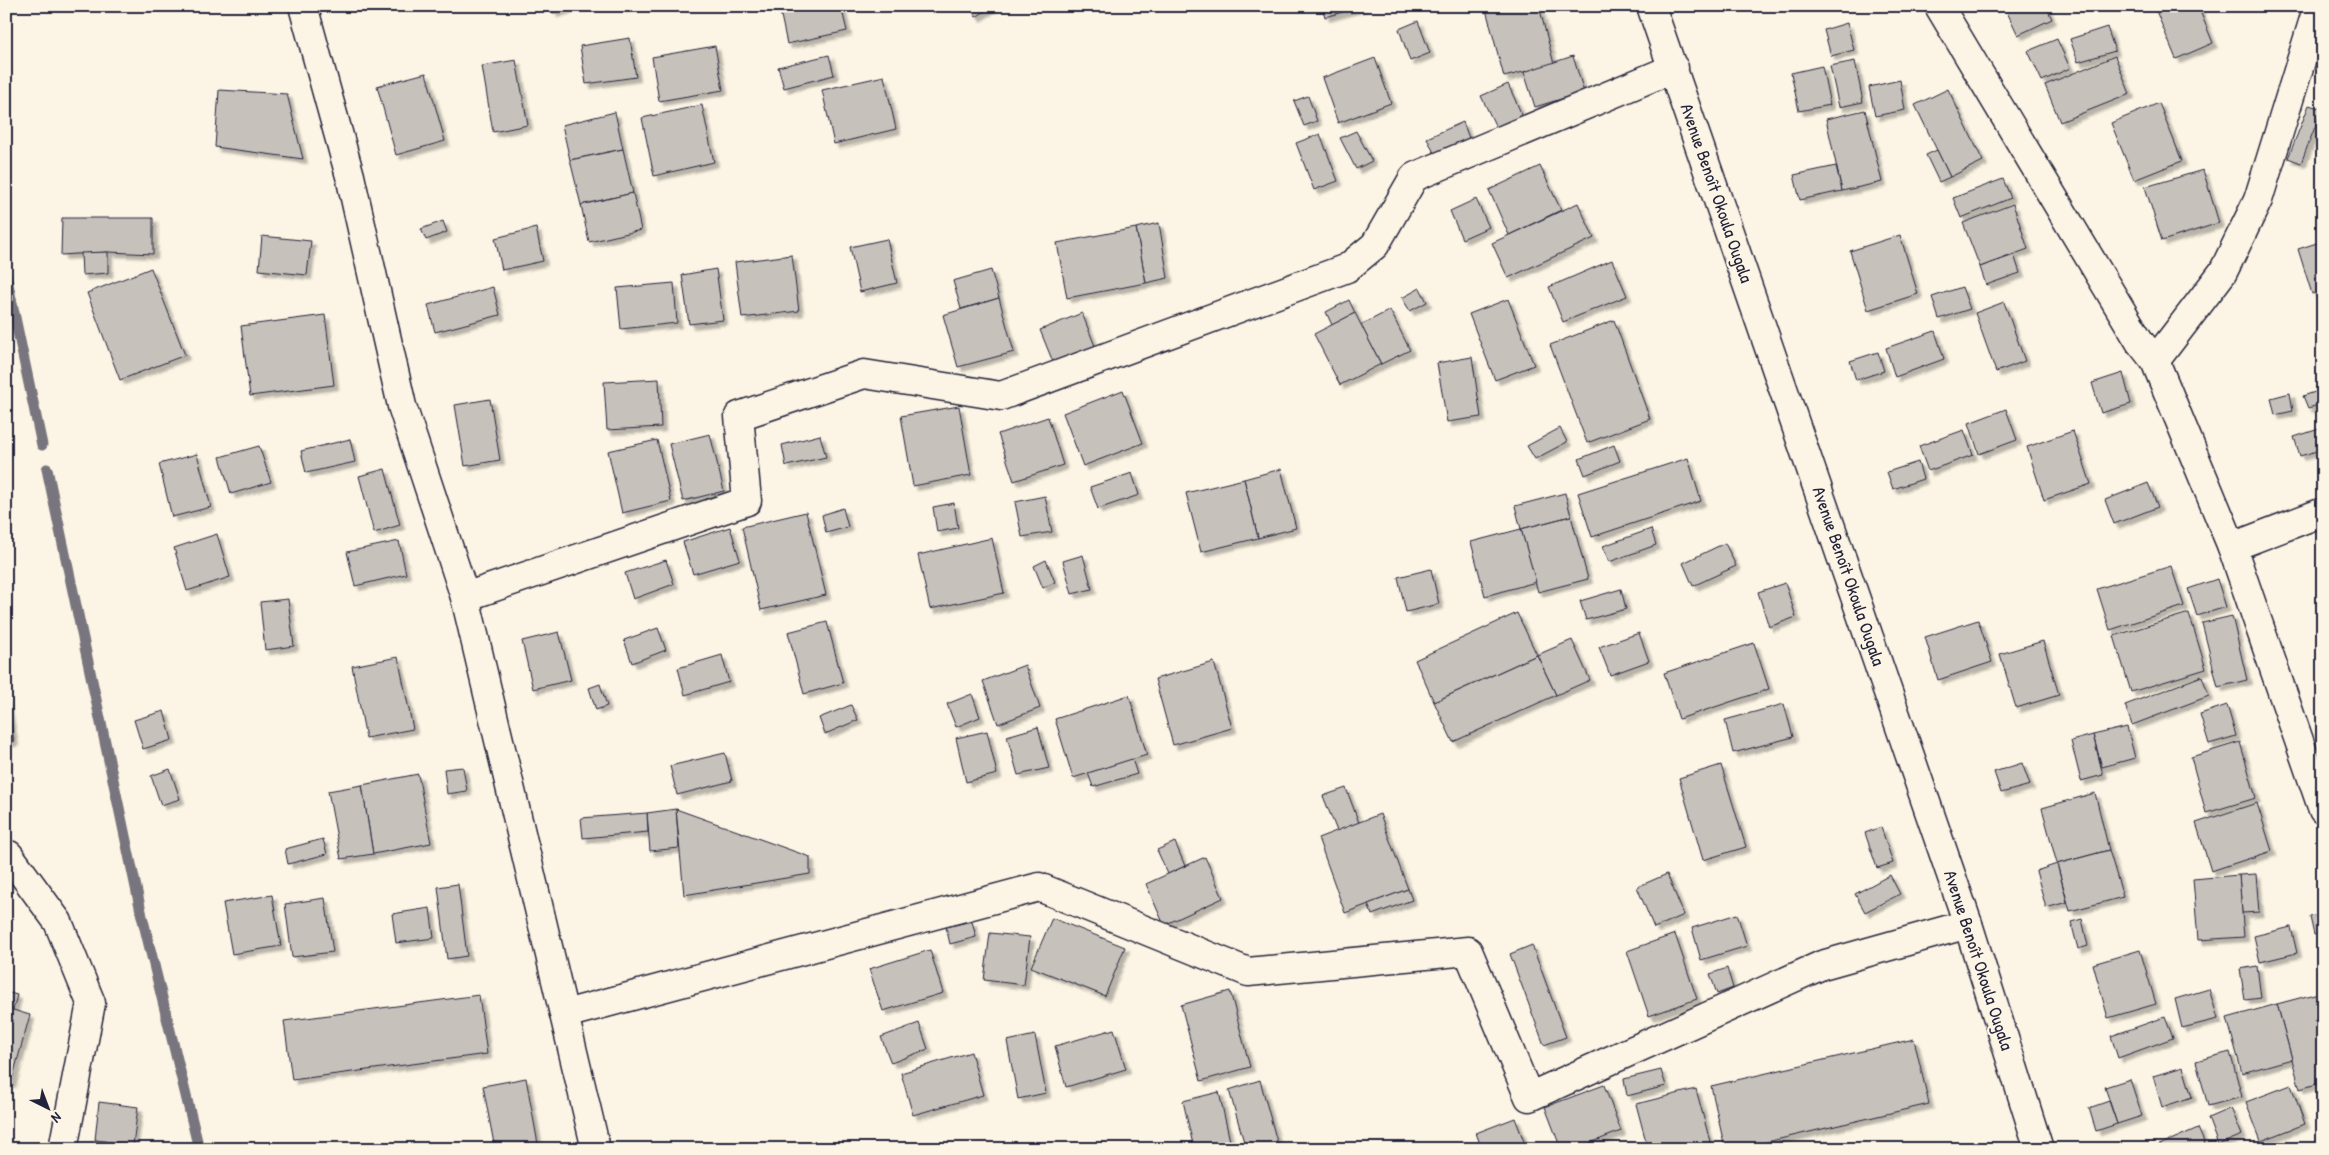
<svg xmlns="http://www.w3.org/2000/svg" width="2329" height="1155" viewBox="0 0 2329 1155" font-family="'Patrick Hand',sans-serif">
	<defs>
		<filter id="shadow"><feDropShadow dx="4.5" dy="4.5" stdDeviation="1" flood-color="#0004"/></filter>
	</defs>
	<rect width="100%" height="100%" fill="#fcf5e5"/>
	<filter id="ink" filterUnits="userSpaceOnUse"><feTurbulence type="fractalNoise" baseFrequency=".02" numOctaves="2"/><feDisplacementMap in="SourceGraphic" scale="10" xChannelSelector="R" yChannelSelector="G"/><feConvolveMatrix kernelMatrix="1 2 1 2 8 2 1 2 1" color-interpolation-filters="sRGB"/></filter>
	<g filter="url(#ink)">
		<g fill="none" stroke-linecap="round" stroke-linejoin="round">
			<g stroke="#78757e" stroke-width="11">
				<polyline points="6,275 42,445"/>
				<polyline points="47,469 142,916 199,1149"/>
			</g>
		</g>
		<g fill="#c6c1bb" stroke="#22223b" filter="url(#shadow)">
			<polygon points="551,6 575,6 553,13"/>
			<polygon points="779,6 841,6 847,31 787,44"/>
			<polygon points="969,6 993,6 976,17"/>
			<polygon points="1322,6 1364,6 1325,17"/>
			<polygon points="1485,6 1539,6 1554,64 1504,77"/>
			<polygon points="2004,6 2046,6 2052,19 2018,35"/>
			<polygon points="2154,6 2198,6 2213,43 2176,59"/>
			<polygon points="1418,21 1430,53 1410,61 1399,29"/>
			<polygon points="1847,23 1854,50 1831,56 1824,30"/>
			<polygon points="2107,27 2115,51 2078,62 2070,39"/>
			<polygon points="630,38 636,77 586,84 580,46"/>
			<polygon points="2057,39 2070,68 2042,81 2028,51"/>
			<polygon points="715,46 723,90 659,101 652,57"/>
			<polygon points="829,55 834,75 784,88 778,67"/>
			<polygon points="1573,56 1584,92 1535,107 1524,72"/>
			<polygon points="2115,56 2130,94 2060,122 2045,85"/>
			<polygon points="1375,58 1391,103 1338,123 1322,78"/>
			<polygon points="516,60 528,125 493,132 482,66"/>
			<polygon points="1855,61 1863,102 1839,107 1830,66"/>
			<polygon points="1822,66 1830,105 1799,111 1791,73"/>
			<polygon points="426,73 445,141 396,155 377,86"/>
			<polygon points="884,76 896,129 834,144 822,90"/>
			<polygon points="1900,80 1905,110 1875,116 1869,87"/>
			<polygon points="1508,84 1522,115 1496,127 1481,96"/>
			<polygon points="1948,89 1983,161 1950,177 1915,105"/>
			<polygon points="219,90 287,94 303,159 215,147"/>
			<polygon points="1308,96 1317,121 1304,126 1294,101"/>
			<polygon points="2159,103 2182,161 2134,180 2111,123"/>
			<polygon points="702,105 714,162 654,176 642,118"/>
			<polygon points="2309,105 2322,109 2301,163 2288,158"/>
			<polygon points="1865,110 1882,182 1842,191 1826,119"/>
			<polygon points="615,112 623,149 570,160 562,125"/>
			<polygon points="1463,122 1469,138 1434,153 1427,138"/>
			<polygon points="1356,131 1372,161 1356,169 1340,138"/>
			<polygon points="1320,134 1338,181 1314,190 1296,143"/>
			<polygon points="623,149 633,193 581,205 570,160"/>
			<polygon points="1937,150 1950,177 1939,182 1926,155"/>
			<polygon points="1540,166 1561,210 1509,235 1489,190"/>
			<polygon points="1836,166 1842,191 1800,200 1794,175"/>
			<polygon points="2203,170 2219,223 2162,241 2145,187"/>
			<polygon points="2003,179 2011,198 1961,218 1953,198"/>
			<polygon points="633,193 641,230 589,242 581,205"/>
			<polygon points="1476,199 1489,227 1462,239 1450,211"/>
			<polygon points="1578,203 1594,238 1508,278 1492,243"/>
			<polygon points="2013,204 2028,249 1980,267 1963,223"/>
			<polygon points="62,218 153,218 153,254 108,252 61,255"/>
			<polygon points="443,221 447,232 426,240 421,229"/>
			<polygon points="1159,223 1168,278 1146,283 1136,228"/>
			<polygon points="536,228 543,261 502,270 495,238"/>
			<polygon points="1136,228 1146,283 1067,298 1057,243"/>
			<polygon points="1900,235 1918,294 1868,310 1850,251"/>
			<polygon points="262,236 311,241 307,275 259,270"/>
			<polygon points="887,239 897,283 860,292 850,247"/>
			<polygon points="2323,241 2323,291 2312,294 2298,249"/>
			<polygon points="108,252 108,273 82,275 81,253"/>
			<polygon points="792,255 799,311 742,318 735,262"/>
			<polygon points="2014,255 2020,273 1986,285 1980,267"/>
			<polygon points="1612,260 1627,296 1563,322 1549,287"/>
			<polygon points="151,268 185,355 120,380 87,293"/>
			<polygon points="716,269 723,320 689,324 682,275"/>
			<polygon points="991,270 999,298 961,309 953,281"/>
			<polygon points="674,283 677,323 621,329 617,288"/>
			<polygon points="493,287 500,315 435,332 428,305"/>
			<polygon points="1962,287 1970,309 1939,319 1932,297"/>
			<polygon points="1420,288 1427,302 1410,311 1402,298"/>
			<polygon points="999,298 1014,352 958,367 943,315"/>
			<polygon points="1508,299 1534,365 1495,380 1469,314"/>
			<polygon points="1349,300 1355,313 1332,325 1326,312"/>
			<polygon points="2004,302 2025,361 1996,372 1975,313"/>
			<polygon points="1390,310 1410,350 1381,364 1361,325"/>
			<polygon points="1082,313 1095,346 1053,362 1040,330"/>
			<polygon points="1355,313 1381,364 1340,385 1314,334"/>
			<polygon points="325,315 334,385 250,396 241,326"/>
			<polygon points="1614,320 1650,419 1587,443 1550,345"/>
			<polygon points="1935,331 1944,359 1895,377 1886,348"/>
			<polygon points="1878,352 1884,371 1856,380 1850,361"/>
			<polygon points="1472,357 1481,417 1447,422 1437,363"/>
			<polygon points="2123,373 2131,404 2101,413 2092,383"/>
			<polygon points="659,379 661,427 607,430 604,382"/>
			<polygon points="1123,390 1143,443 1083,466 1063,413"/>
			<polygon points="2318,391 2322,404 2308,408 2303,396"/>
			<polygon points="2290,393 2293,411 2275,415 2271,398"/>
			<polygon points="490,399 500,460 465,466 455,405"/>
			<polygon points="959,406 971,475 913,486 901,416"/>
			<polygon points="2006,409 2017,440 1979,454 1969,423"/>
			<polygon points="1048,417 1063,465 1014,481 998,434"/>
			<polygon points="1560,428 1567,442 1535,459 1527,446"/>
			<polygon points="2319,429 2323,449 2300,456 2294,437"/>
			<polygon points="1964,430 1973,455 1928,471 1919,446"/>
			<polygon points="2073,431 2091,484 2044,500 2027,447"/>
			<polygon points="710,434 724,491 683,501 669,444"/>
			<polygon points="820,435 826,457 786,466 782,445"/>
			<polygon points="350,439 355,462 306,473 301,451"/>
			<polygon points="657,440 671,501 622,513 608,451"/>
			<polygon points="1614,445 1620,461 1585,475 1579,459"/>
			<polygon points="259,446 271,482 231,494 220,457"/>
			<polygon points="197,454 211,507 172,517 159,464"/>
			<polygon points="1688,458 1701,501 1592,537 1578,493"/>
			<polygon points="1918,462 1923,479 1893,489 1887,472"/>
			<polygon points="385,469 400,525 374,533 359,476"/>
			<polygon points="1281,469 1296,528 1258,538 1244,479"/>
			<polygon points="1132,473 1139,495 1098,509 1090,487"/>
			<polygon points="1244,479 1258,538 1201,552 1186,493"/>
			<polygon points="2148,483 2158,507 2114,524 2105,500"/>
			<polygon points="1565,493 1571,516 1521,529 1515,506"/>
			<polygon points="1045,496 1052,532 1022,537 1015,502"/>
			<polygon points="954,503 958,528 937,532 933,507"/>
			<polygon points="843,508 848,527 826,533 822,515"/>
			<polygon points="806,512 826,595 761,610 742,527"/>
			<polygon points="1571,516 1588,579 1538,592 1521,529"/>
			<polygon points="730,527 740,560 693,574 683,542"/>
			<polygon points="1521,529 1536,582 1485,596 1471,542"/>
			<polygon points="1651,529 1656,545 1609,562 1603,546"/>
			<polygon points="217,534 230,577 187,591 174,548"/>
			<polygon points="992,538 1004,593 930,609 918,555"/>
			<polygon points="399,541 406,574 355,586 347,552"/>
			<polygon points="1725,543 1736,566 1693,586 1683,563"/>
			<polygon points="1083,555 1092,589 1072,594 1063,561"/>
			<polygon points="666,560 674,584 633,599 625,573"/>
			<polygon points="1046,560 1055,582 1043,588 1034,566"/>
			<polygon points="2171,566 2184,606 2110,630 2097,589"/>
			<polygon points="1431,569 1439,604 1406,612 1398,577"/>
			<polygon points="2217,579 2226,607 2197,616 2188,589"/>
			<polygon points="1785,583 1796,617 1769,627 1758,592"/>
			<polygon points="1621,589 1626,609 1586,620 1580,601"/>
			<polygon points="288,599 294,646 265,650 260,602"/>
			<polygon points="1517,613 1537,655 1434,702 1415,660"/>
			<polygon points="2189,613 2206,669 2131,692 2114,636"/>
			<polygon points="2232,616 2247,680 2218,687 2202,623"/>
			<polygon points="1978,620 1992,662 1938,680 1925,637"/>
			<polygon points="827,622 843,683 804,694 788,632"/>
			<polygon points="658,628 666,650 632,663 624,640"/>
			<polygon points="559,632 571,680 533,689 522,641"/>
			<polygon points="1639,633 1649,661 1610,675 1599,647"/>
			<polygon points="1572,640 1590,680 1556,695 1537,655"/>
			<polygon points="2043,641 2059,695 2016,708 2000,654"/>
			<polygon points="1754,643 1769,689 1679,719 1664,673"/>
			<polygon points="722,655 729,682 685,695 678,668"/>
			<polygon points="1537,655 1556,695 1453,742 1434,702"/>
			<polygon points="398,657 413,729 366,738 352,666"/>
			<polygon points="1214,662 1232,728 1173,745 1155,679"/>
			<polygon points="1025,665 1040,708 998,724 983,681"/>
			<polygon points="2202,676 2209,696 2132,725 2125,705"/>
			<polygon points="600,684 607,706 596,710 589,688"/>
			<polygon points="972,694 980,717 956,727 947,704"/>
			<polygon points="1129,695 1147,755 1073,778 1055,719"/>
			<polygon points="6,698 14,741 6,743"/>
			<polygon points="1784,704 1793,737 1733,753 1725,720"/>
			<polygon points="851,705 858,720 825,734 819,718"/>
			<polygon points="2227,705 2236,736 2209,744 2200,714"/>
			<polygon points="164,711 172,740 143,749 134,720"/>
			<polygon points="1038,727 1049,768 1018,775 1007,736"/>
			<polygon points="2127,727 2135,758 2102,767 2093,735"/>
			<polygon points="987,731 997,774 966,782 956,738"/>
			<polygon points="2093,735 2103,775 2081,781 2071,741"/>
			<polygon points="2240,742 2256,798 2206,813 2191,757"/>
			<polygon points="725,753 732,781 677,795 670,766"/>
			<polygon points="1132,759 1137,774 1093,787 1088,773"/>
			<polygon points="2022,763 2030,785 2001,793 1994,772"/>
			<polygon points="1721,765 1746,847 1703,860 1679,778"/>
			<polygon points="463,767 467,791 447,794 444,769"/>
			<polygon points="170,769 180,799 161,805 151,776"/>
			<polygon points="418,774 431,843 373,854 362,785"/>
			<polygon points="362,785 373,854 341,859 328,791"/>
			<polygon points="1346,788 1359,823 1337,831 1323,796"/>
			<polygon points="2095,793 2109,850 2057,864 2042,808"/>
			<polygon points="2257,803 2272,851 2211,871 2196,823"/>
			<polygon points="676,809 679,848 650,851 647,813"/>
			<polygon points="676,809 810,857 810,874 684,895"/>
			<polygon points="647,813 648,832 583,838 581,818"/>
			<polygon points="1380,814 1408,889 1345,913 1318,838"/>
			<polygon points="1881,827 1893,863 1877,868 1865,833"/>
			<polygon points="323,839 327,854 288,864 285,849"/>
			<polygon points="1175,842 1185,866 1168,874 1157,850"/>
			<polygon points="2109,850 2123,897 2070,911 2057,864"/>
			<polygon points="1205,857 1223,898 1164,925 1146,884"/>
			<polygon points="2057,864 2067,902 2046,908 2036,871"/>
			<polygon points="1667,874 1684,915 1654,928 1637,887"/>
			<polygon points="2256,874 2259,912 2242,913 2239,875"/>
			<polygon points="1890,875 1900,894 1865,912 1855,894"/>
			<polygon points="2239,875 2244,937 2198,940 2193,879"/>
			<polygon points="458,884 467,956 447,959 438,887"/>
			<polygon points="1408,889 1412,900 1372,915 1368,904"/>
			<polygon points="272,895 281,946 232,954 223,903"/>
			<polygon points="325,898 333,952 292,957 285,904"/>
			<polygon points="430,908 434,938 396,943 392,914"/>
			<polygon points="1737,914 1747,946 1701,960 1692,928"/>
			<polygon points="2323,914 2323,933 2314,935 2310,917"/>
			<polygon points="1052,918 1125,947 1105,996 1031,967"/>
			<polygon points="2082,919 2088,946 2078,949 2071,922"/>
			<polygon points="972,921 976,937 950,944 946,927"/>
			<polygon points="2291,927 2297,953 2260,962 2254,936"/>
			<polygon points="990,933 1030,937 1024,985 984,980"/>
			<polygon points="1675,934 1697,999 1649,1016 1627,951"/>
			<polygon points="1532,945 1566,1037 1544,1045 1510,954"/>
			<polygon points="930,950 943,993 883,1011 869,969"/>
			<polygon points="2140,950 2156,1004 2108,1018 2093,964"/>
			<polygon points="2257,966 2261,998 2245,1000 2240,969"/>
			<polygon points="1727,968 1733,988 1717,994 1710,974"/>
			<polygon points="2209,989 2218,1019 2182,1028 2175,999"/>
			<polygon points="1230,991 1250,1067 1201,1081 1181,1005"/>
			<polygon points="6,992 17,995 13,1010 6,1008"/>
			<polygon points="2322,992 2323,1082 2300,1089 2277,1004"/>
			<polygon points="479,995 487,1054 292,1080 284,1021"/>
			<polygon points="2277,1004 2292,1059 2242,1073 2227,1018"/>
			<polygon points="6,1008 30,1015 11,1083 6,1082"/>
			<polygon points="2165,1017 2173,1038 2118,1058 2111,1036"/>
			<polygon points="919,1023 928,1049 891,1063 881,1037"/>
			<polygon points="1114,1029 1126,1069 1066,1087 1055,1046"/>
			<polygon points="1035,1035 1046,1093 1018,1099 1007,1041"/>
			<polygon points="1914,1039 1929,1104 1737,1149 1725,1149 1711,1086"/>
			<polygon points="971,1052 983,1095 913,1115 901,1073"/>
			<polygon points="2230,1052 2242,1097 2208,1106 2196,1061"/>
			<polygon points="2183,1067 2192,1097 2162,1107 2153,1076"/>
			<polygon points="1661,1070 1666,1086 1627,1096 1624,1079"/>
			<polygon points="526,1078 538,1144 513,1149 495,1149 483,1086"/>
			<polygon points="2130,1079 2142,1116 2117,1124 2105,1087"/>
			<polygon points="1260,1080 1279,1149 1246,1149 1229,1090"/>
			<polygon points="1604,1085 1621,1131 1575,1149 1561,1149 1545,1107"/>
			<polygon points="2291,1085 2305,1124 2261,1141 2246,1102"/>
			<polygon points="1696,1089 1712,1149 1648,1149 1636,1104"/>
			<polygon points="1219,1092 1230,1141 1194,1149 1183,1101"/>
			<polygon points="2109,1101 2117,1124 2096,1131 2089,1108"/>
			<polygon points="99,1102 138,1107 133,1145 95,1140"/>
			<polygon points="2231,1108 2242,1135 2218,1145 2208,1118"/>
			<polygon points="1515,1118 1527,1149 1482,1149 1476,1133"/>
			<polygon points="2198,1128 2206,1147 2201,1149 2159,1149 2157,1146"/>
			<polygon points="95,1140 118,1143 117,1149 93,1149"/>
		</g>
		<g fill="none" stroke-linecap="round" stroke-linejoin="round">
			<defs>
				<g id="minor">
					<polyline points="303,6 350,176 402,406 465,597 596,1149"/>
					<polyline points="1651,6 1968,924 2039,1149"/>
					<polyline points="1939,6 2140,342 2155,361 2232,547 2323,810"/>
					<polyline points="2155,361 2223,272 2258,200 2318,6"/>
					<polyline points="2232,547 2323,512"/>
					<polyline points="465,597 747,501 739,416 864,374 1001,396 1347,268 1375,245 1414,177 1674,68"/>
					<polyline points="6,855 9,855 58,922 91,1003 63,1149"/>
					<polyline points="565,1014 1039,887 1248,972 1468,951 1529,1097 1822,965 1968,924"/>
				</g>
			</defs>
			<use href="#minor" stroke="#22223b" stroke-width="31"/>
			<use href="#minor" stroke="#fcf5e5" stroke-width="28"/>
		</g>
	</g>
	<g text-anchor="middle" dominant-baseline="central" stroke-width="4.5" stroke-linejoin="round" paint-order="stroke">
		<g font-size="18" fill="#22223b" stroke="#fcf5e5">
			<text transform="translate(1717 193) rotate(71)">Avenue Benoît Okoula Ougala</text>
			<text transform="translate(1849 576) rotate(71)">Avenue Benoît Okoula Ougala</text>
			<text transform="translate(1979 960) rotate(72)">Avenue Benoît Okoula Ougala</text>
		</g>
	</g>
	<rect width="2329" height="1155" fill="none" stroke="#fcf5e5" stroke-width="25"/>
	<rect x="12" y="12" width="2304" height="1130" fill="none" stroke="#22223b" stroke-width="2" filter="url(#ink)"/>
	<g transform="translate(48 1108) rotate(138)" stroke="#fcf5e5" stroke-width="4" paint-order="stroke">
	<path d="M0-4L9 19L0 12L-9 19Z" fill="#22223b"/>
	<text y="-8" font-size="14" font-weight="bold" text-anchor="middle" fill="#22223b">N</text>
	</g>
</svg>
